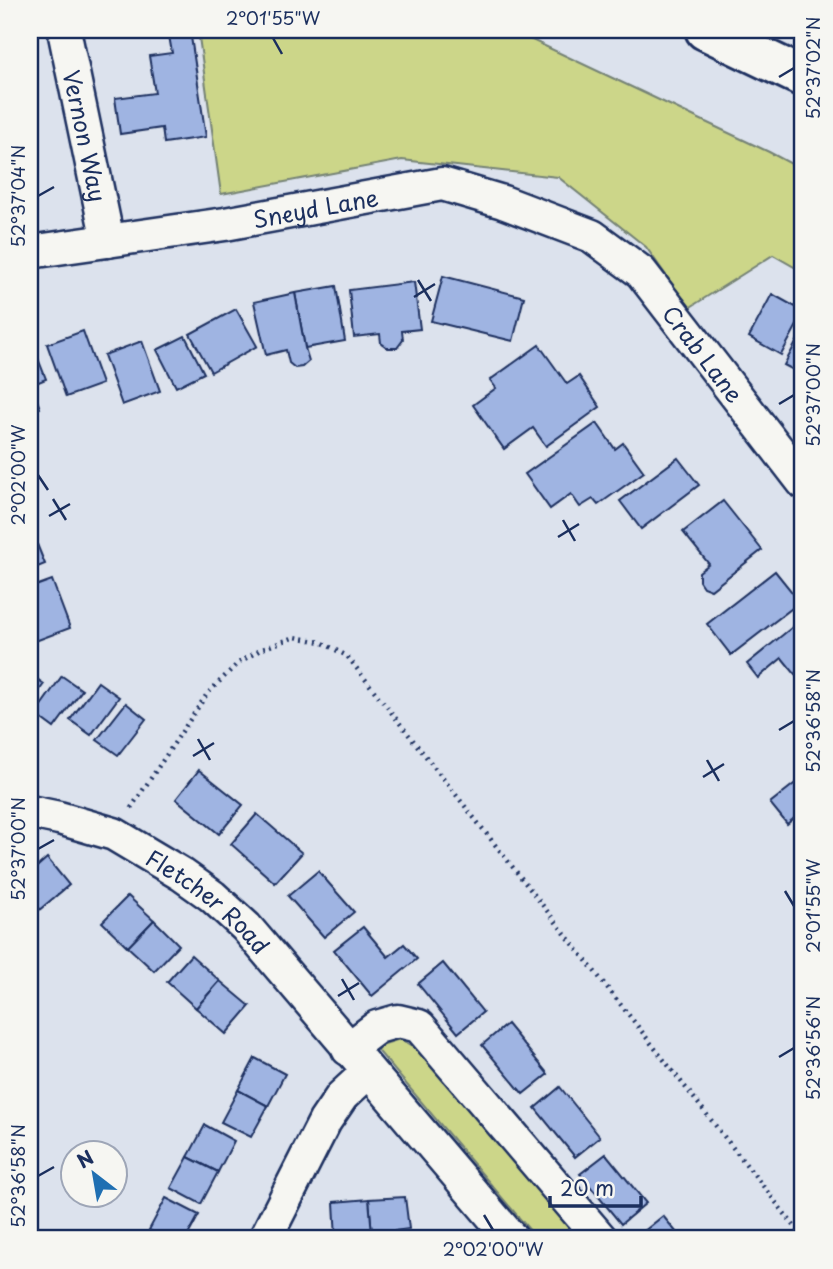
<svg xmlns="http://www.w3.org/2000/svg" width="833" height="1269" viewBox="0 0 833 1269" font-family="'Playpen Sans',sans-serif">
	<rect width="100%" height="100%" fill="#dce2ed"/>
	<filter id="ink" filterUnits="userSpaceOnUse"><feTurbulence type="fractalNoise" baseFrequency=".0143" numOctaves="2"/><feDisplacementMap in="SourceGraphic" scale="14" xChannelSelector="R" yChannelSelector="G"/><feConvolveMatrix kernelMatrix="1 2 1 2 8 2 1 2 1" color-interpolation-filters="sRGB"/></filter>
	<g filter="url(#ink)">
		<g fill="#ccd689" stroke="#748274" stroke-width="2">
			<polygon points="198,30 511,30 769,152 803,170 803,272 773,255 689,308 646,247 558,177 402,160 221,194"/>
			<polygon points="400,1039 431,1057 583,1239 537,1239 375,1047"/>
		</g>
		<g fill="#9fb4e2" stroke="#1b2f5e" stroke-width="2">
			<polygon points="168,30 190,30 206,137 164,143 162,128 120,134 115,98 155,93 149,56 172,53"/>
			<polygon points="443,276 524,297 513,341 431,321"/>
			<polygon points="414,282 420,329 402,331 403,340 397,348 388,348 381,343 380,334 354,337 349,290"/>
			<polygon points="336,286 345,341 305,348 295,293"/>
			<polygon points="295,293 305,348 309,361 302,367 295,368 289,363 286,350 266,355 254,302"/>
			<polygon points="772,294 803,311 803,314 781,355 749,337"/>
			<polygon points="236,309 257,346 211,372 190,334"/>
			<polygon points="803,330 803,375 784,365"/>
			<polygon points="83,331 102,384 66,397 47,344"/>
			<polygon points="185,336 204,373 176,387 157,350"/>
			<polygon points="30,338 46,379 31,385 40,408 30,412"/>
			<polygon points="142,341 160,391 122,405 104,355"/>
			<polygon points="539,345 567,384 579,376 600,407 546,446 533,428 504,449 473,405 496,388 490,380"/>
			<polygon points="597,423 615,449 623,443 644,472 598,505 593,499 580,507 571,494 550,509 525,474"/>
			<polygon points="678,458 699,485 641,529 620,501"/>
			<polygon points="723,501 762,550 711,590 703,587 699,581 699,572 709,564 683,532"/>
			<polygon points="30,527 45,564 30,570"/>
			<polygon points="775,571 800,602 731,655 707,624"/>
			<polygon points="52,580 70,628 30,643 30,588"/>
			<polygon points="801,620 803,622 803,684 782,658 758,678 747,664"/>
			<polygon points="30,674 44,684 30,703"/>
			<polygon points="62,676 82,690 54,728 35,714"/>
			<polygon points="98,682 119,697 91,735 70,720"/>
			<polygon points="126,703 146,719 118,755 97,740"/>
			<polygon points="199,770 243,805 219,834 176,799"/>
			<polygon points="803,777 803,811 787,824 770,803"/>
			<polygon points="257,814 302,853 275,883 231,844"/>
			<polygon points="47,858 69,885 38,911 30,900 30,873"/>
			<polygon points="318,871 354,912 324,937 288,896"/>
			<polygon points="128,896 154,920 128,947 102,922"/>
			<polygon points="154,920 179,945 154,971 128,947"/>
			<polygon points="363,927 388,957 404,944 417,959 372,996 334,950"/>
			<polygon points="191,955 220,981 196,1008 167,982"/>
			<polygon points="443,963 483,1012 458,1033 418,984"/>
			<polygon points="220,981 250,1006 226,1034 196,1008"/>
			<polygon points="507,1024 548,1074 523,1094 482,1045"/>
			<polygon points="255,1058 285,1074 268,1106 238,1090"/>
			<polygon points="560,1087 600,1137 575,1157 535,1108"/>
			<polygon points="238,1090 268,1106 251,1137 221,1122"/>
			<polygon points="205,1125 234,1141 218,1172 188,1157"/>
			<polygon points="606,1154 646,1203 621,1224 580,1174"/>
			<polygon points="188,1157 218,1172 201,1204 171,1188"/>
			<polygon points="405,1197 409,1229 372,1234 369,1199"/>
			<polygon points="166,1198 199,1215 186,1239 166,1239 149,1230"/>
			<polygon points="369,1199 372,1234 336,1239 334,1202"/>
			<polygon points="663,1216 682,1239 640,1239 638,1236"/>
		</g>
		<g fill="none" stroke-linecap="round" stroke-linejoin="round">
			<defs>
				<g id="street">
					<path id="s1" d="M64 30 108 241"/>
					<path id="s2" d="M30 252 225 224 442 184 503 202 592 236 641 272 803 482"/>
					<path id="s3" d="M30 812 59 818 114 834 181 874 212 896 246 927 512 1239"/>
					<polyline points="348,1049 377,1027 398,1021 419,1026 601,1239"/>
					<polyline points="265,1239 325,1121 342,1096 368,1072"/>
				</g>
				<polyline id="highway" points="705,30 803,77"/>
			</defs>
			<use href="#street" stroke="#1b2f5e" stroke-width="37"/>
			<use href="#highway" stroke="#1b2f5e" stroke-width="44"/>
			<polyline stroke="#1b2f5e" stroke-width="4.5" stroke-dasharray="2 5" stroke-linecap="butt" points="131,808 207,694 238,663 262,649 295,637 321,642 347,656 803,1237"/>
			<use href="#street" stroke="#f6f6f2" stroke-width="32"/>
			<use href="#highway" stroke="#f6f6f2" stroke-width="38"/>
		</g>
	</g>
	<path fill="none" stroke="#1b2f5e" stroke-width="2.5" d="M273 38 282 54M779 77 794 68M38 196 54 187M418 280 431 301M414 297 435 284M779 404 794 395M38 475 48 490M53 499 66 520M49 516 70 504M563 520 575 541M558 537 579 524M779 730 794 721M198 739 210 760M193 756 214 743M707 760 719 781M703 777 724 764M38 849 54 840M785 891 794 906M342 979 354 1000M338 996 359 983M779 1057 794 1048M38 1176 54 1167M484 1215 493 1230"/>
	<g text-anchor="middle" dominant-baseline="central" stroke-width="5" stroke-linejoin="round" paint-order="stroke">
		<g font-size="23" fill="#1b2f5e" stroke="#f6f6f2">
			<text stroke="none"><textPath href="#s1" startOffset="108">Vernon Way</textPath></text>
			<text stroke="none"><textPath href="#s2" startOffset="289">Sneyd Lane</textPath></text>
			<text stroke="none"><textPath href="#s2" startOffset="740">Crab Lane</textPath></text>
			<text stroke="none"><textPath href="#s3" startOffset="203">Fletcher Road</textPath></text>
		</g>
	</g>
	<rect width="833" height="1269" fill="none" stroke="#f6f6f2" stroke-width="77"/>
	<g transform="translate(94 1174) rotate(329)"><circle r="33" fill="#f6f6f2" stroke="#9ea6b7" stroke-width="2"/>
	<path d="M0-5L12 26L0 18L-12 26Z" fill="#1f6fb2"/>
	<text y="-10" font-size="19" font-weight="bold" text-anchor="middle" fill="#1b2f5e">N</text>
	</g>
	<path d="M550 1196v10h91v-10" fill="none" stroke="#1b2f5e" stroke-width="3.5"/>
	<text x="560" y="1196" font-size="21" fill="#1b2f5e" stroke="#f6f6f2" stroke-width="5" paint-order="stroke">20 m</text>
	<rect x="38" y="38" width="756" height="1192" fill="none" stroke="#1b2f5e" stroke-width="2.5"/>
	<g font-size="18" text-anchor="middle" fill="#1b2f5e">
		<text x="273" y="25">2°01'55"W</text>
		<text transform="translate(814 68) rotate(-90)" y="6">52°37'02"N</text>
		<text transform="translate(19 196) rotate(-90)" y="6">52°37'04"N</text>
		<text transform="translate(814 395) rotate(-90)" y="6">52°37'00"N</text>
		<text transform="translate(19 475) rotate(-90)" y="6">2°02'00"W</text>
		<text transform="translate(814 721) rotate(-90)" y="6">52°36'58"N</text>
		<text transform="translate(19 849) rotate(-90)" y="6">52°37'00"N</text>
		<text transform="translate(814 906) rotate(-90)" y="6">2°01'55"W</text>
		<text transform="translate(814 1048) rotate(-90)" y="6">52°36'56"N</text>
		<text transform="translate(19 1176) rotate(-90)" y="6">52°36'58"N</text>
		<text x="493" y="1256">2°02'00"W</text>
	</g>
</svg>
